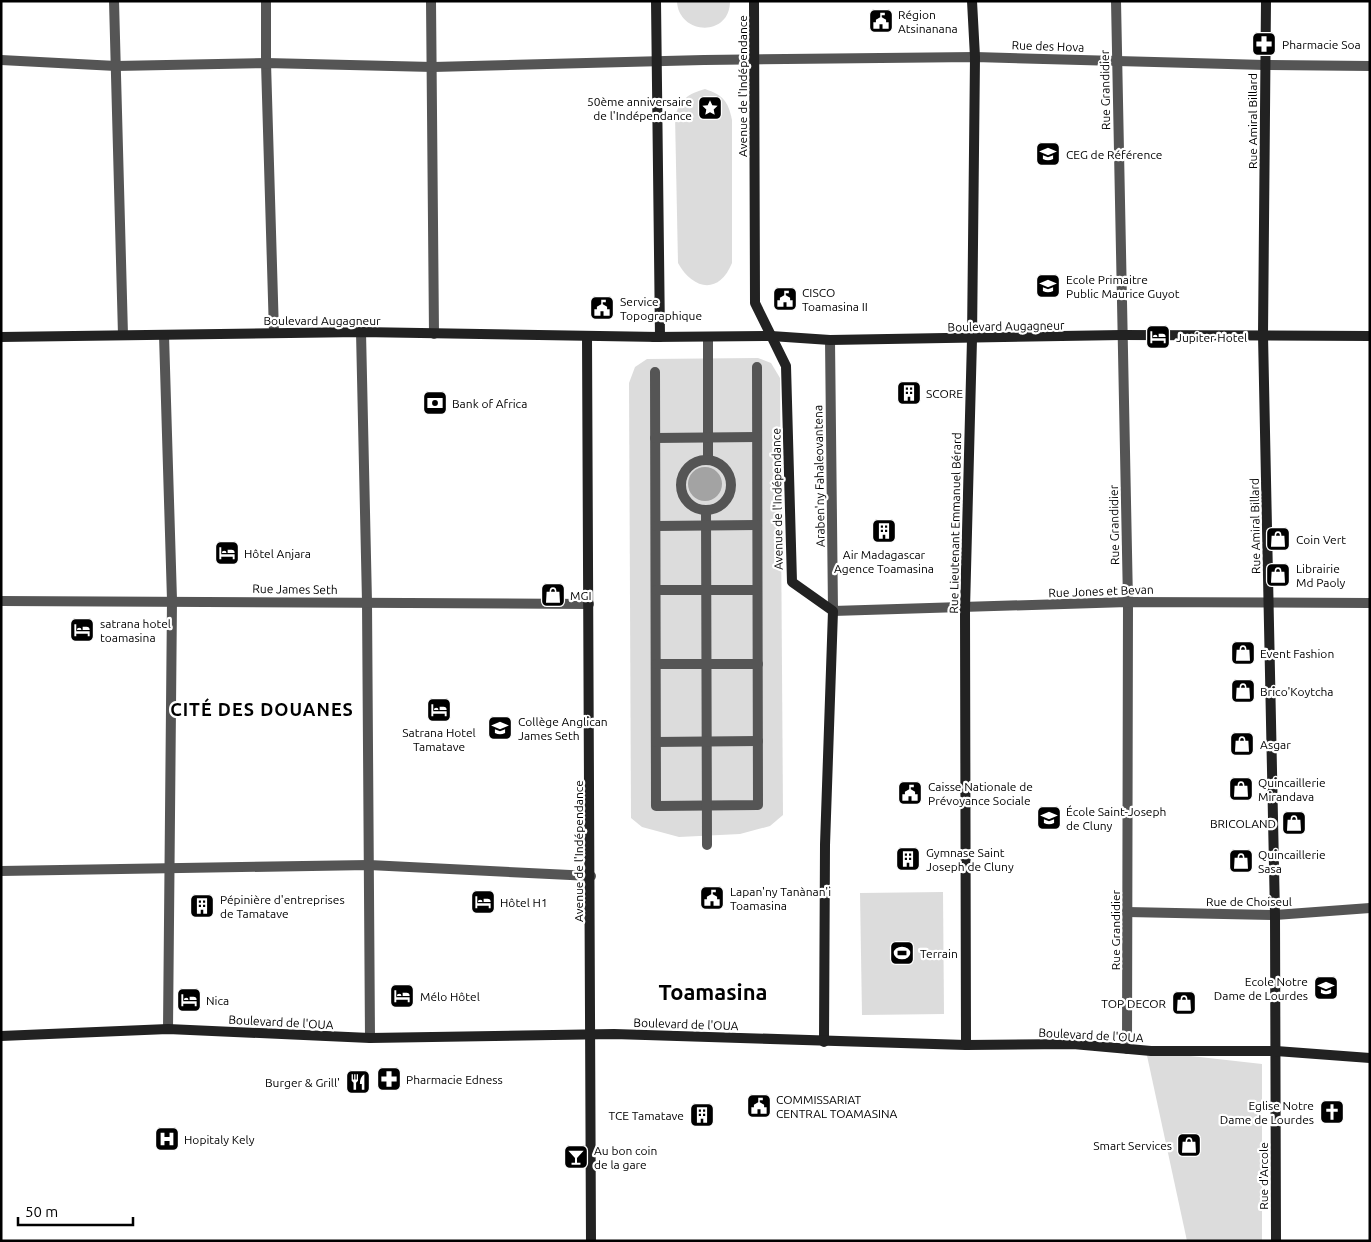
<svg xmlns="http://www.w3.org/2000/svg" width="1371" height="1242" viewBox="0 0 1371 1242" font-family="Ubuntu,sans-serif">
	<rect width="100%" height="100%" fill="#fff"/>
	<g fill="#dcdcdc">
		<path d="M677 1H730C730 38 678 35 677 1Z"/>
		<path d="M705 89C723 95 728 101 732 120V263C719 295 693 290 678 263L675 115C682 99 687 94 705 89Z"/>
		<polygon points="758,358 771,363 780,378 783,815 770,826 740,834 679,837 642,827 631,818 629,383 635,367 647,359"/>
		<polygon points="943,892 944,1014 862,1015 860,893"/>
		<polygon points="1146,1051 1262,1064 1262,1241 1187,1241"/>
	</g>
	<circle fill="#a3a3a3" cx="705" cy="484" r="17"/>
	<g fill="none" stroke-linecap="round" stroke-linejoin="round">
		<g stroke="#555" stroke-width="10">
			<polyline points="114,1 123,335"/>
			<polyline points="266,1 266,63 274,333"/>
			<polyline points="431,1 434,334"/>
			<polyline points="1116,1 1128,602 1127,1049"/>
			<polyline points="1,60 116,66 266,63 433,67 704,60 975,57 1265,65 1370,66"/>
			<polyline points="361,332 367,602 370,1038"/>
			<polyline points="164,335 172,600 168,1029"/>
			<polyline points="708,337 708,460"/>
			<polyline points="830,340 833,611 1128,602 1370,603"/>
			<polyline points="655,372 656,806 758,805 757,367"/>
			<polyline points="655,438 757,437"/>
			<circle cx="706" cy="485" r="25"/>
			<polyline points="706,510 707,845"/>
			<polyline points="656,526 757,525"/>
			<polyline points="656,590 757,590"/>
			<polyline points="1,601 589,604"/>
			<polyline points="656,664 758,664"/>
			<polyline points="656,742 758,741"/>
			<polyline points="1,871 369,865 591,876"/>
			<polyline points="1127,912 1275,915 1370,908"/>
		</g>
		<g stroke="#222" stroke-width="10">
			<polyline points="754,1 755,303 786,366 792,582 833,611 825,845 824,1042"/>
			<polyline points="1266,1 1263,335 1275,915 1276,1241"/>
			<polyline points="587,336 591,1241"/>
			<polyline points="1,337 361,332 660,337 656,1"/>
			<polyline points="653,337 771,336 830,340 1122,335 1370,336"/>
			<polyline points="1,1036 168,1029 370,1038 614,1034 966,1045 1073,1044 1151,1051 1276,1051 1370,1058"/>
			<polyline points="966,1045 965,609 972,339 975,57 972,1"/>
		</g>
	</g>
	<defs>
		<symbol id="civic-square" viewBox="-11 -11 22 22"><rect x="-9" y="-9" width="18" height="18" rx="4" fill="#000" stroke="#fff"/><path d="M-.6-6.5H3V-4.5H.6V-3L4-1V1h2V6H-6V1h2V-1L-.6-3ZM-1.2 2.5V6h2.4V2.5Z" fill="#fff"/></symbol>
		<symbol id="pharmacy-square" viewBox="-11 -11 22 22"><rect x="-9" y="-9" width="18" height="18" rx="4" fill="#000" stroke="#fff"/><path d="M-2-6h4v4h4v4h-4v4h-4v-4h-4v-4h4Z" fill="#fff"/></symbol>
		<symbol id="sight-square" viewBox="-11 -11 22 22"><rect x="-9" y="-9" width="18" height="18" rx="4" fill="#000" stroke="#fff"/><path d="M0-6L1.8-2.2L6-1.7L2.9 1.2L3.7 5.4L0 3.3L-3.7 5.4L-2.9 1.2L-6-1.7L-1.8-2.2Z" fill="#fff"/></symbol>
		<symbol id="school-square" viewBox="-11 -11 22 22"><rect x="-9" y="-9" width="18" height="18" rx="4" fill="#000" stroke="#fff"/><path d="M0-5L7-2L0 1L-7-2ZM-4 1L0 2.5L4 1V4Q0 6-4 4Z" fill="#fff"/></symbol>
		<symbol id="hotel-square" viewBox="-11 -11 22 22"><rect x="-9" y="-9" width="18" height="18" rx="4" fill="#000" stroke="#fff"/><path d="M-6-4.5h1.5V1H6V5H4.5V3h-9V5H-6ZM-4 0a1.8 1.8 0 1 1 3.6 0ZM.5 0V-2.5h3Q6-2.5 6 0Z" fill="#fff"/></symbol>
		<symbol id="building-square" viewBox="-11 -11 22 22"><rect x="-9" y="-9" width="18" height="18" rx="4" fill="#000" stroke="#fff"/><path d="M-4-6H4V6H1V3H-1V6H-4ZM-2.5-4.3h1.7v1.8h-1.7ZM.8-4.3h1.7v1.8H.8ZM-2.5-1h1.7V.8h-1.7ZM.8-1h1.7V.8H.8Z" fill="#fff"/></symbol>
		<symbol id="bank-square" viewBox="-11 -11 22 22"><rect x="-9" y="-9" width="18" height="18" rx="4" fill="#000" stroke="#fff"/><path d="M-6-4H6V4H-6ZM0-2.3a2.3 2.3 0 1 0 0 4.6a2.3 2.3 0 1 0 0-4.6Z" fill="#fff"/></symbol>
		<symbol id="shop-square" viewBox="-11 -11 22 22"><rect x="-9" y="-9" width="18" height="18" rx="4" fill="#000" stroke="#fff"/><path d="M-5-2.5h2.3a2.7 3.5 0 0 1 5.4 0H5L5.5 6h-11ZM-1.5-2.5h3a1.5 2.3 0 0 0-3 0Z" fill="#fff"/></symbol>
		<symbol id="stadium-square" viewBox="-11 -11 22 22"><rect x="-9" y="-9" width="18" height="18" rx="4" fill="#000" stroke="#fff"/><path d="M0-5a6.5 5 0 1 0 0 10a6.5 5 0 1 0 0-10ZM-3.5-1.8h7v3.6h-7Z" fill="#fff"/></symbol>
		<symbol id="restaurant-square" viewBox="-11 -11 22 22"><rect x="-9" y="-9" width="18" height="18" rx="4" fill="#000" stroke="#fff"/><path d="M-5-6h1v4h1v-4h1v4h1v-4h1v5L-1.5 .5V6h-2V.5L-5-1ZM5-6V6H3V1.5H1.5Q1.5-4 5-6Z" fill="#fff"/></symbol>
		<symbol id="church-square" viewBox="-11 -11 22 22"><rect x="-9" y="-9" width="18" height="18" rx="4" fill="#000" stroke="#fff"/><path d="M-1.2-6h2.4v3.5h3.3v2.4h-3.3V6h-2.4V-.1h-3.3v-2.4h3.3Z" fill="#fff"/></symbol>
		<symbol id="hospital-square" viewBox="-11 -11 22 22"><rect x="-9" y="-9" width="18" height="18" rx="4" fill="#000" stroke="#fff"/><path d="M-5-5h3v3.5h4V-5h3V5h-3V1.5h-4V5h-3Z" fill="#fff"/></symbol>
		<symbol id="bar-square" viewBox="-11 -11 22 22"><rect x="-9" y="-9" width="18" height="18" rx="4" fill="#000" stroke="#fff"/><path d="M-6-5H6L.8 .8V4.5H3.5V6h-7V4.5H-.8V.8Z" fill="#fff"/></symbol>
	</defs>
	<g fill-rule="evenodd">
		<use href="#civic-square" x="867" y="7" width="28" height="28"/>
		<use href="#pharmacy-square" x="1250" y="30" width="28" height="28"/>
		<use href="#sight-square" x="696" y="94" width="28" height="28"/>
		<use href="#school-square" x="1034" y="140" width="28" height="28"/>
		<use href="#school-square" x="1034" y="272" width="28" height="28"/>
		<use href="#civic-square" x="771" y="285" width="28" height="28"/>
		<use href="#civic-square" x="588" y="294" width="28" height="28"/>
		<use href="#hotel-square" x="1144" y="323" width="28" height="28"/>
		<use href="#building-square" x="895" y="379" width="28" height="28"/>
		<use href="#bank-square" x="421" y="389" width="28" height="28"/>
		<use href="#building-square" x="870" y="517" width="28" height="28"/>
		<use href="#shop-square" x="1264" y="525" width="28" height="28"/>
		<use href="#hotel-square" x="213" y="539" width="28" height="28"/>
		<use href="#shop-square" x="1264" y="561" width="28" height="28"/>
		<use href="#shop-square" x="539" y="581" width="28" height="28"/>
		<use href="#hotel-square" x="68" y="616" width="28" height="28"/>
		<use href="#shop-square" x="1229" y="639" width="28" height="28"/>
		<use href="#shop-square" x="1229" y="677" width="28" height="28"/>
		<use href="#hotel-square" x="425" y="696" width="28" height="28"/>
		<use href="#school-square" x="486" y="714" width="28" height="28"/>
		<use href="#shop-square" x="1228" y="730" width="28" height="28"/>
		<use href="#shop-square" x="1227" y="775" width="28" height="28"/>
		<use href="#civic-square" x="896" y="779" width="28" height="28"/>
		<use href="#school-square" x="1035" y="804" width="28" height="28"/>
		<use href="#shop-square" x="1280" y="809" width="28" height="28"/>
		<use href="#building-square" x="894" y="845" width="28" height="28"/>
		<use href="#shop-square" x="1227" y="847" width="28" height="28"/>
		<use href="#civic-square" x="698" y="884" width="28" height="28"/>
		<use href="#hotel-square" x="469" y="888" width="28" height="28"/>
		<use href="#building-square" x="188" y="892" width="28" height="28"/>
		<use href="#stadium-square" x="888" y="939" width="28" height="28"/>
		<use href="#school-square" x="1312" y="974" width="28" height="28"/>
		<use href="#hotel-square" x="388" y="982" width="28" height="28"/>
		<use href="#hotel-square" x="175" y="986" width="28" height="28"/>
		<use href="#shop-square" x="1170" y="989" width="28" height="28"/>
		<use href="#pharmacy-square" x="375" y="1065" width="28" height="28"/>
		<use href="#restaurant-square" x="344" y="1068" width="28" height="28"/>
		<use href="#civic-square" x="745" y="1092" width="28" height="28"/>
		<use href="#church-square" x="1318" y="1098" width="28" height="28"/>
		<use href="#building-square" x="688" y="1101" width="28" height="28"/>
		<use href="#hospital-square" x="153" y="1125" width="28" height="28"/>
		<use href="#shop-square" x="1175" y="1131" width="28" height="28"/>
		<use href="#bar-square" x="562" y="1143" width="28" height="28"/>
	</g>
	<g text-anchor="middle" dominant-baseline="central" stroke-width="4.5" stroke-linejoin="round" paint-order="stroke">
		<g font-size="12" fill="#000" stroke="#fff" text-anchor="start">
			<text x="898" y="14">Région<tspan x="898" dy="14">Atsinanana</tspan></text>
			<text x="1282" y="44">Pharmacie Soa</text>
			<text x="692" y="101" text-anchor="end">50ème anniversaire<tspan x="692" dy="14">de l'Indépendance</tspan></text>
			<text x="1066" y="154">CEG de Référence</text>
			<text x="1066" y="279">Ecole Primaitre<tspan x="1066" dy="14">Public Maurice Guyot</tspan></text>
			<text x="802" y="292">CISCO<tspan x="802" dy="14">Toamasina II</tspan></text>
			<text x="620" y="301">Service<tspan x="620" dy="14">Topographique</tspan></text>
			<text x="1176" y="337">Jupiter Hotel</text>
			<text x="926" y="393">SCORE</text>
			<text x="452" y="403">Bank of Africa</text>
			<text x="1296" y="539">Coin Vert</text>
			<text x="244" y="553">Hôtel Anjara</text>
			<text x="884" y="554" text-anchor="middle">Air Madagascar<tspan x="884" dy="14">Agence Toamasina</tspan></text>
			<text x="1296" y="568">Librairie<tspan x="1296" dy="14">Md Paoly</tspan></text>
			<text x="570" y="595">MGI</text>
			<text x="100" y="623">satrana hotel<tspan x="100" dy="14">toamasina</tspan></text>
			<text x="1260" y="653">Event Fashion</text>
			<text x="1260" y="691">Brico'Koytcha</text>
			<text x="518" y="721">Collège Anglican<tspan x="518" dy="14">James Seth</tspan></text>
			<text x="439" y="732" text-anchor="middle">Satrana Hotel<tspan x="439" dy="14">Tamatave</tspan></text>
			<text x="1260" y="744">Asgar</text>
			<text x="1258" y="782">Quincaillerie<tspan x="1258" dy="14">Mirandava</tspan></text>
			<text x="928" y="786">Caisse Nationale de<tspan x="928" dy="14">Prévoyance Sociale</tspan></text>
			<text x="1066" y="811">École Saint-Joseph<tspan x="1066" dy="14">de Cluny</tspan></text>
			<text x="1276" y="823" text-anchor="end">BRICOLAND</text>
			<text x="926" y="852">Gymnase Saint<tspan x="926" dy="14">Joseph de Cluny</tspan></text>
			<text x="1258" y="854">Quincaillerie<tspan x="1258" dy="14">Sasa</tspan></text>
			<text x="730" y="891">Lapan'ny Tanànan'i<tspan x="730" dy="14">Toamasina</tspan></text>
			<text x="220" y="899">Pépinière d'entreprises<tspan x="220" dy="14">de Tamatave</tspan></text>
			<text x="500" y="902">Hôtel H1</text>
			<text x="920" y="953">Terrain</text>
			<text x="1308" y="981" text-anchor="end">Ecole Notre<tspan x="1308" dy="14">Dame de Lourdes</tspan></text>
			<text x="420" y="996">Mélo Hôtel</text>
			<text x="206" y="1000">Nica</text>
			<text x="1166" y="1003" text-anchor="end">TOP DECOR</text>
			<text x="406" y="1079">Pharmacie Edness</text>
			<text x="340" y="1082" text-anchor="end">Burger &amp; Grill'</text>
			<text x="776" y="1099">COMMISSARIAT<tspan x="776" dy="14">CENTRAL TOAMASINA</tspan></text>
			<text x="1314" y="1105" text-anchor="end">Eglise Notre<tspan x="1314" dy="14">Dame de Lourdes</tspan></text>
			<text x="684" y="1115" text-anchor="end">TCE Tamatave</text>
			<text x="184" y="1139">Hopitaly Kely</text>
			<text x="1172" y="1145" text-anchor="end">Smart Services</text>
			<text x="594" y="1150">Au bon coin<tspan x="594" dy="14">de la gare</tspan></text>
		</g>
		<g font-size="12" fill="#000" stroke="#fff">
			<text transform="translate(1048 46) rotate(2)">Rue des Hova</text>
			<text transform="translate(742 86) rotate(-90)">Avenue de l'Indépendance</text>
			<text transform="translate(1105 90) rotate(-91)">Rue Grandidier</text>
			<text transform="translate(1252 121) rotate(-90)">Rue Amiral Billard</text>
			<text x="322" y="320">Boulevard Augagneur</text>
			<text transform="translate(1006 326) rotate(-1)">Boulevard Augagneur</text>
			<text transform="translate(819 476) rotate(-91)">Araben'ny Fahaleovantena</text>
			<text transform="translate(777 499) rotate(-91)">Avenue de l'Indépendance</text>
			<text transform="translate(955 523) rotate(-89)">Rue Lieutenant Emmanuel Bérard</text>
			<text transform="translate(1114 525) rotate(-91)">Rue Grandidier</text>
			<text transform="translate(1255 526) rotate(-91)">Rue Amiral Billard</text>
			<text transform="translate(295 589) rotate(1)">Rue James Seth</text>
			<text transform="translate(1101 591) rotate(-2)">Rue Jones et Bevan</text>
			<text transform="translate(578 851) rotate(-90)">Avenue de l'Indépendance</text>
			<text x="1249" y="901">Rue de Choiseul</text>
			<text transform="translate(1115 930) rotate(-90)">Rue Grandidier</text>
			<text transform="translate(281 1022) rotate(3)">Boulevard de l'OUA</text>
			<text transform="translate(686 1024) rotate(2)">Boulevard de l'OUA</text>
			<text transform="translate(1091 1035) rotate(3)">Boulevard de l'OUA</text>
			<text transform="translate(1263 1176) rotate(-90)">Rue d'Arcole</text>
		</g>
		<g font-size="18" font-weight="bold" letter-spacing="1" fill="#000" stroke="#fff">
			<text x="262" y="709">CITÉ DES DOUANES</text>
		</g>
		<g font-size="22" font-weight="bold" fill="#000" stroke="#fff">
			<text x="713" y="991">Toamasina</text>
		</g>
	</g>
	<rect width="1371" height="1242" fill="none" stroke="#000000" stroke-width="5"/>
	<path d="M18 1217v8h115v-8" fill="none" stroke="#000000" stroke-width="2.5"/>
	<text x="25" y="1217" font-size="15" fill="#000000" stroke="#ffffff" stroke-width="4" paint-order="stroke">50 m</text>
</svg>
